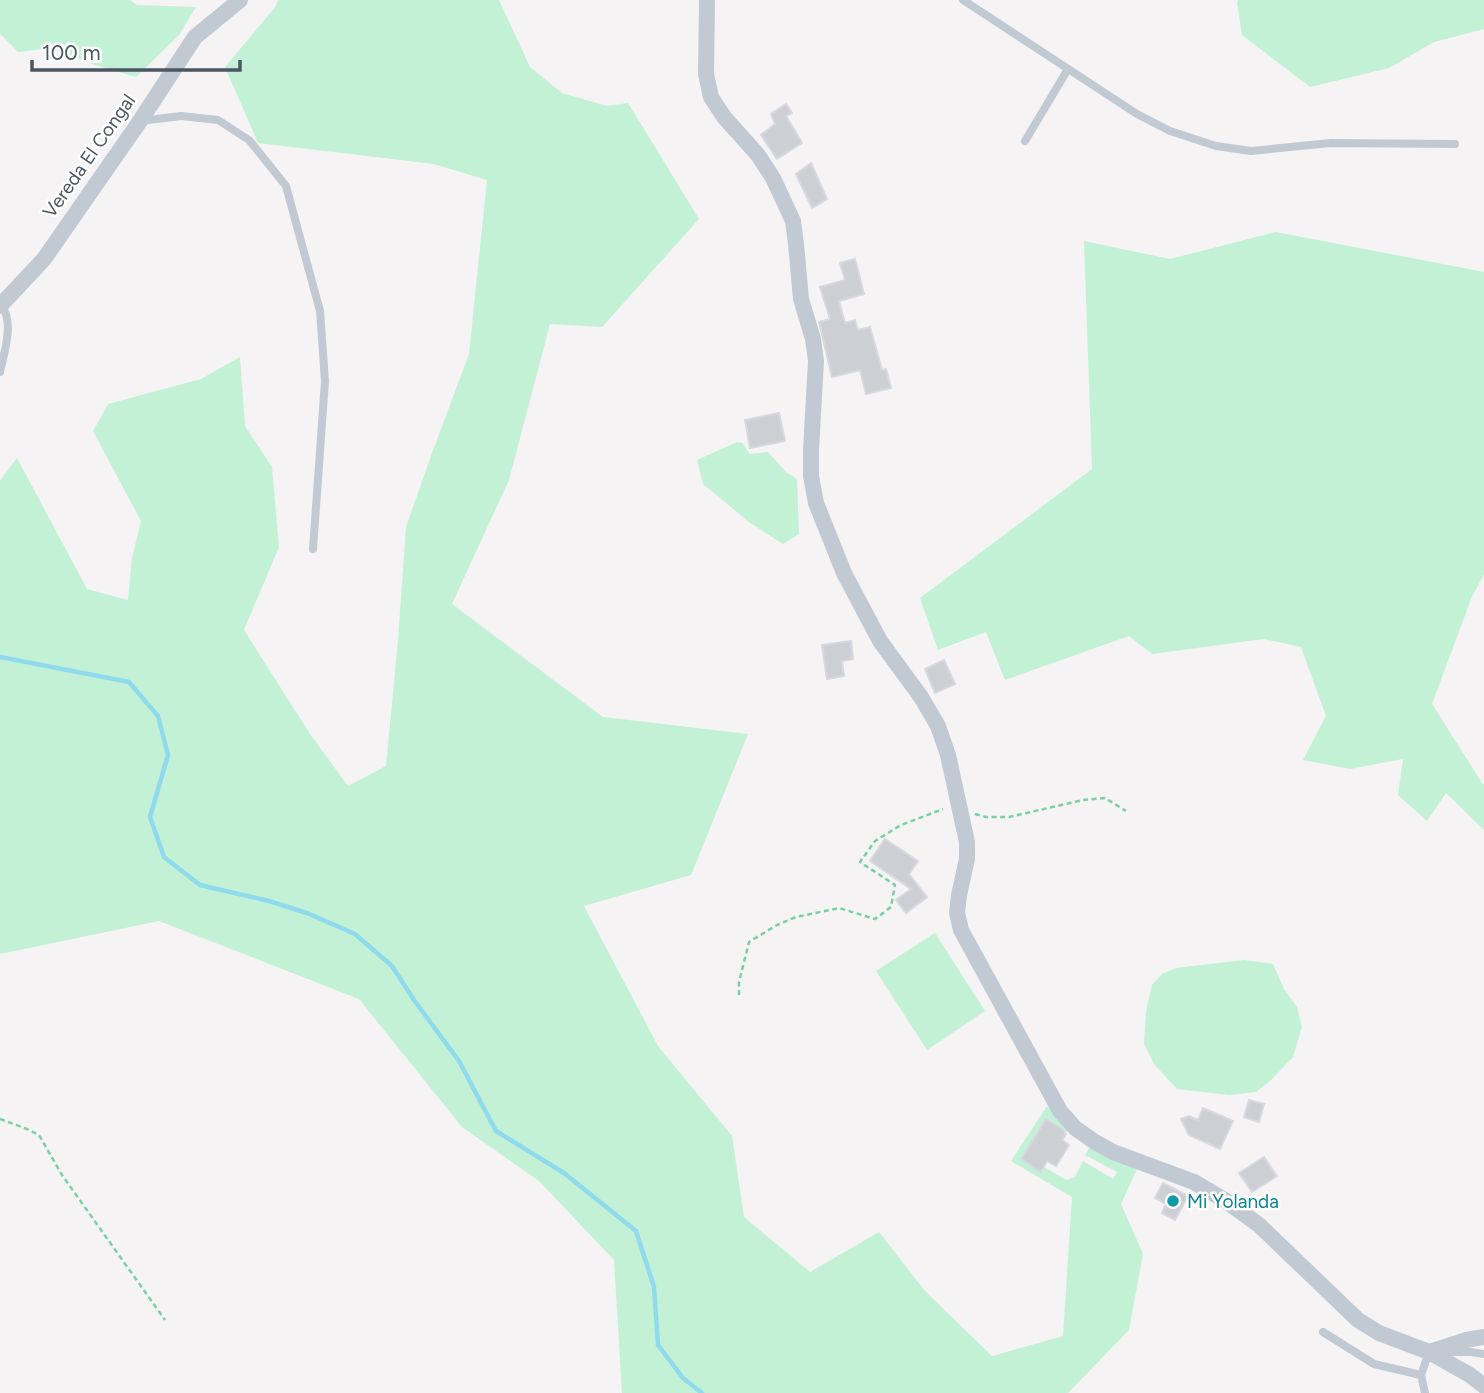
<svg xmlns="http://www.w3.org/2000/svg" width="1484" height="1393" viewBox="0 0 1484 1393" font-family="Figtree,sans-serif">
	<rect width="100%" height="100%" fill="#f5f3f3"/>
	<g fill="#c3f1d5">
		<polygon points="0,0 130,0 137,5 196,7 179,35 136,77 95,65 51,48 18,52 0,34"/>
		<polygon points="278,0 499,0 530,67 562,93 607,106 628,103 699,219 602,327 550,324 509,480 452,604 603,717 748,734 691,875 584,906 658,1046 732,1136 744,1217 810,1272 879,1232 925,1291 992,1356 1063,1336 1072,1197 1011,1161 1047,1106 1069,1128 1067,1132 1046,1119 1022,1160 1041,1171 1044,1167 1066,1180 1075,1177 1083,1161 1113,1179 1117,1172 1085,1155 1091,1145 1138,1167 1121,1204 1143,1254 1129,1330 1068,1393 622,1393 614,1260 539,1181 462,1127 359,999 159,921 0,954 0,481 17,458 87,589 128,600 132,558 141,521 93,431 108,404 201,379 240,357 245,426 272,467 279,547 244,630 310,734 348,786 386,766 398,640 406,527 432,453 469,354 487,180 434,164 258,143 225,67 276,6"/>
		<polygon points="1238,0 1484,0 1484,29 1434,42 1389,68 1310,87 1242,35 1237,2"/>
		<polygon points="1276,232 1484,272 1484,574 1471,599 1432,704 1482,783 1484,784 1484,830 1446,793 1427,821 1398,795 1403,759 1350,769 1303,760 1326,716 1301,647 1264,639 1152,654 1129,636 1005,680 986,632 938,650 920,598 1092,469 1084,241 1170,259"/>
		<polygon points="737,442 742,443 750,454 768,452 786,472 797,479 799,534 783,544 749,522 703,484 697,460"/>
		<polygon points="935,933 985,1011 927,1050 876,971"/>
		<polygon points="1244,960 1273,964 1284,989 1297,1007 1302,1027 1293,1057 1271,1080 1256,1092 1229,1095 1177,1089 1154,1064 1144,1044 1146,1011 1152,985 1162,974 1176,968"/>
	</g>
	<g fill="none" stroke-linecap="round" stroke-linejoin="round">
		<polyline stroke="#90daee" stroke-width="4.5" points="0,657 129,682 158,716 168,755 150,817 164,857 200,885 269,901 307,913 355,934 392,966 414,1000 459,1061 496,1131 564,1173 636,1231 654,1287 658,1345 683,1378 702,1393"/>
	</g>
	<g fill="#cdcfd5" stroke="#d7d9de" stroke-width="2">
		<polygon points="786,104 792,113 786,116 802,143 777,159 761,135 775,124 771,114"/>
		<polygon points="811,163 827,199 812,208 796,174"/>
		<polygon points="855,259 864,294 839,301 845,323 855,320 858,330 870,327 882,370 886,369 891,388 866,394 860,370 832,377 819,322 830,319 820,287 845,280 840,263"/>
		<polygon points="779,413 785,441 750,448 745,420"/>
		<polygon points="851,641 853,659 842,661 844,676 827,679 822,645"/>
		<polygon points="944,660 955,684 935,693 925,669"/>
		<polygon points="885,839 918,861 909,874 927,897 906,913 896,900 911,889 870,861"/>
		<polygon points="1249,1100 1264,1104 1259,1122 1244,1117"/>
		<polygon points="1203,1108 1233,1121 1220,1149 1189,1135 1181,1119 1189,1116 1198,1120"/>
		<polygon points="1046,1119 1061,1128 1066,1134 1062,1140 1069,1145 1056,1166 1047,1161 1041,1172 1021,1159"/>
		<polygon points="1264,1157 1277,1176 1252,1192 1239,1173"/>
		<polygon points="1163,1183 1188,1196 1175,1220 1162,1213 1166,1204 1155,1198"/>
	</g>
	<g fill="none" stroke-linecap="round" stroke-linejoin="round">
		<g stroke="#7ad0a6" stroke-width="2.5" stroke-dasharray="5 3.5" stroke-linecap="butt">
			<polyline points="975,814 986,817 1009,817 1083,800 1105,798 1126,811"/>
			<polyline points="739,995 739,982 749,942 777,925 796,917 839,908 875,919 891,907 895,885 860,862 875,841 901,825 943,809"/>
			<polyline points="0,1119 27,1129 39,1135 62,1175 165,1320"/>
		</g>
		<g stroke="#c1cad2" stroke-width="8">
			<polyline points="963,0 1137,114 1170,131 1216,146 1251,151 1331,143 1455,144"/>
			<polyline points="140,121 181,116 218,120 249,140 286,186 320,311 325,381 313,549"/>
			<polyline points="1025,141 1068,69"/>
			<path d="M0 372C4 352 15 322 1 305"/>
			<polyline points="1323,1332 1374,1364 1421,1375"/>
			<polyline points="1445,1352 1471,1352 1484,1354"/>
			<polyline points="1425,1393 1421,1375 1429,1352"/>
		</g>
		<g stroke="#c1cad2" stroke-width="16">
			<polyline points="707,0 706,74 711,97 724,117 758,155 773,178 793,221 796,244 801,299 813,339 816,361 811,450 811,476 816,503 844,573 880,641 921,697 938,726 948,755 967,842 967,859 959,895 957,913 961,930 1060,1111 1075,1128 1095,1142 1113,1152 1194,1182 1226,1201 1259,1225 1358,1320 1379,1333 1429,1352 1470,1375 1484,1386"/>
			<polyline points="0,306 44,259 140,121 195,37 240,0"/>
			<polyline points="1429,1352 1466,1340 1484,1337"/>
		</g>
	</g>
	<circle fill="#0f9aa8" stroke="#fff" stroke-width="2.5" cx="1173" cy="1201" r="7"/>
	<g text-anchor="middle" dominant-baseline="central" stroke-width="5" stroke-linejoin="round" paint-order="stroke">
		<g font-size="19" fill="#4a5661" stroke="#fff">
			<text transform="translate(89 156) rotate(-55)">Vereda El Congal</text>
		</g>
		<g font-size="19" fill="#0d838f" stroke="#fff" text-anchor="start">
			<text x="1187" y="1201">Mi Yolanda</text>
		</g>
	</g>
	<path d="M32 60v10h208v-10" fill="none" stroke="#4a5661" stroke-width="3.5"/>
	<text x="42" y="60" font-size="21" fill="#4a5661" stroke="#ffffff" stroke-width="5" paint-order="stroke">100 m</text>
</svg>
